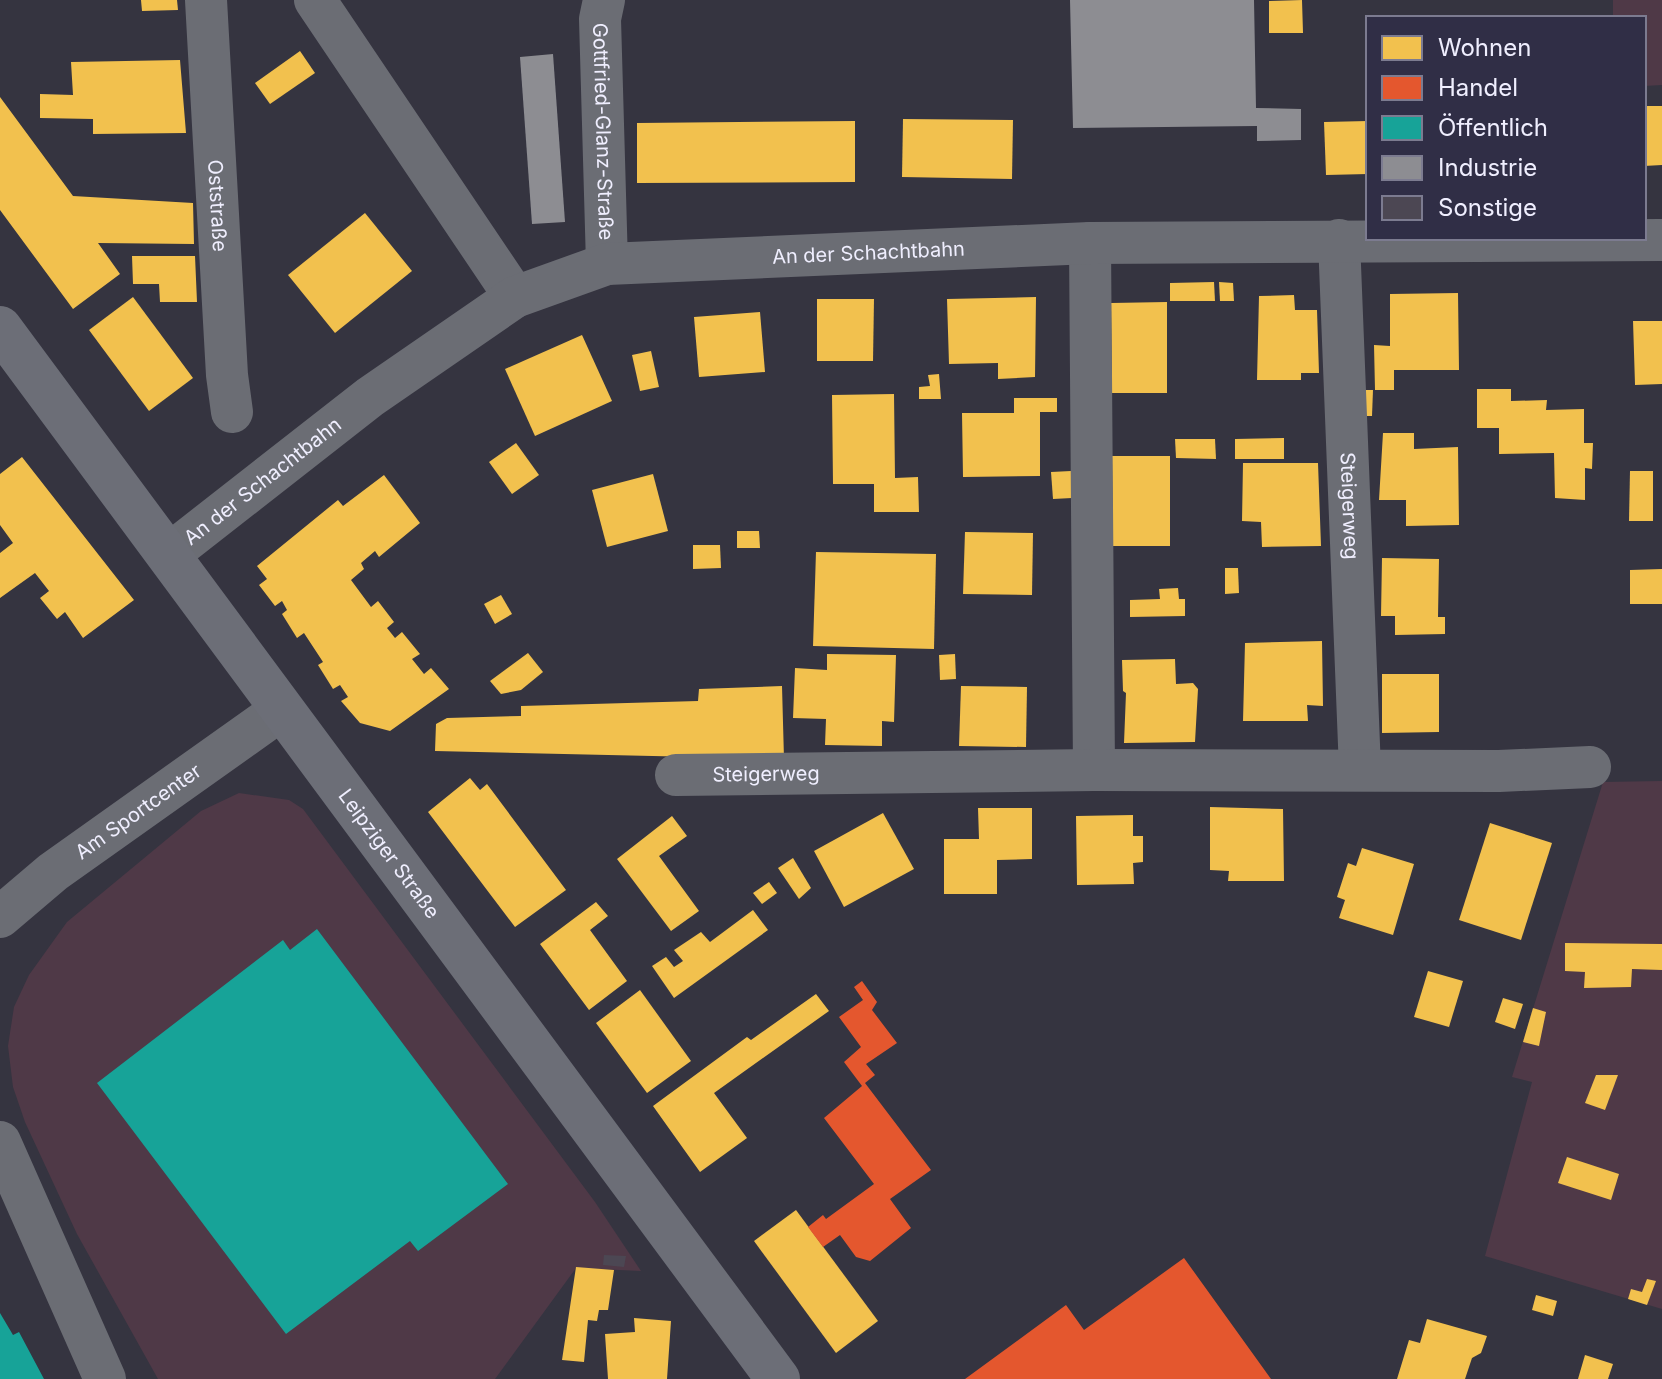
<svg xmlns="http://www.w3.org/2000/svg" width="1662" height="1379" viewBox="0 0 1662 1379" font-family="Inter,sans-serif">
	<rect width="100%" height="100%" fill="#353440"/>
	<g fill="#4f3947">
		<polygon points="1613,0 1662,0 1662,85 1644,86 1644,18 1613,18"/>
		<polygon points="1662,781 1662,1309 1485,1256 1532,1082 1512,1077 1603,782"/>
		<polygon points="239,793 289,800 303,809 595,1202 641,1271 576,1268 495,1379 158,1379 77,1234 25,1122 13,1087 8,1046 14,1007 29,975 67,922 201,811"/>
	</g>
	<g fill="#f2c14e">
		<polygon points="141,0 177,0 178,10 142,11"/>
		<polygon points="1302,0 1303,33 1269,33 1269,1"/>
		<polygon points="300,51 315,73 270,104 255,83"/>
		<polygon points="180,60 186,133 93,134 93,119 40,118 40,94 73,95 71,62"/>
		<polygon points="0,97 73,196 193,203 194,244 98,243 120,274 73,309 0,210"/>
		<polygon points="1644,106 1662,106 1662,165 1644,166"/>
		<polygon points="903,119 1013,120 1012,179 902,177"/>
		<polygon points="855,121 855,182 637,183 637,123"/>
		<polygon points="1368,121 1368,174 1326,175 1324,122"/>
		<polygon points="365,213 412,271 335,333 288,275"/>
		<polygon points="132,256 195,256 197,302 160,302 159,284 133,284"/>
		<polygon points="1214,282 1215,301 1170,301 1170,283"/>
		<polygon points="1219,282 1233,283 1234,301 1220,301"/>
		<polygon points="1458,293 1459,370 1394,370 1394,390 1375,390 1374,345 1390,346 1390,294"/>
		<polygon points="1294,295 1295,310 1317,310 1319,373 1301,373 1301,380 1257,380 1259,296"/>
		<polygon points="133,297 193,378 149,411 89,330"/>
		<polygon points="1036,297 1035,377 998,379 998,363 949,364 947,299"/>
		<polygon points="817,299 874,299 873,361 817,361"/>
		<polygon points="1167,302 1167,393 1112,393 1111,303"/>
		<polygon points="760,312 765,372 699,377 694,317"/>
		<polygon points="1633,321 1662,321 1662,384 1635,385"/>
		<polygon points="582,335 612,401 535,436 505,369"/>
		<polygon points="651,351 659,387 640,391 632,355"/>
		<polygon points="939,374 941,399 919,399 919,387 930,386 928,375"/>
		<polygon points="1477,389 1511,389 1511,401 1547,400 1546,410 1584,409 1584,443 1593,443 1592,469 1585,468 1585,500 1555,498 1554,453 1499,454 1499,428 1477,428"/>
		<polygon points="1363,390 1373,390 1372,416 1362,416"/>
		<polygon points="894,394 895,478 918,477 919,512 874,512 874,484 833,484 832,395"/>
		<polygon points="1014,398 1057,398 1057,412 1040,412 1040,476 963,477 962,413 1014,413"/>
		<polygon points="1383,433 1414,433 1414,449 1458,447 1459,525 1406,526 1406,500 1379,500"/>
		<polygon points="1284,438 1284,459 1235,459 1235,439"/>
		<polygon points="1175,439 1215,439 1216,459 1176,458"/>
		<polygon points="516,443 539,475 512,494 489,462"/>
		<polygon points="1112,456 1170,456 1170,546 1113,546"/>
		<polygon points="22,457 134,600 83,638 65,612 57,619 40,598 49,591 35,573 0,598 0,553 13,543 0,525 0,474"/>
		<polygon points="1243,463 1318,463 1321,546 1262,547 1261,522 1242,521"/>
		<polygon points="1071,471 1072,498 1053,499 1051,472"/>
		<polygon points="1630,471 1653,471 1653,521 1629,521"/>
		<polygon points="653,474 668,531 607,547 592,490"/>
		<polygon points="384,475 420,523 379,557 375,551 361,563 364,569 351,580 371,607 378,601 394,622 387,628 395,638 402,632 420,654 412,659 424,674 431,668 449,689 390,731 360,723 341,701 348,697 340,685 333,689 318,665 323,662 304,633 297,638 282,614 287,610 282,601 275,606 259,585 267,579 257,566 338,500 343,506"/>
		<polygon points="737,531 759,531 760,548 737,548"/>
		<polygon points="965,532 1033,533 1032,595 963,594"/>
		<polygon points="693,545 720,545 721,568 693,569"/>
		<polygon points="816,552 936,554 934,649 813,646"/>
		<polygon points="1382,558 1439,559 1438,617 1445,617 1445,634 1395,635 1395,616 1381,616"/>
		<polygon points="1225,568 1238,568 1239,593 1225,594"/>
		<polygon points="1662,569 1662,604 1630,604 1630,570"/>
		<polygon points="1178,588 1179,599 1185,599 1185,616 1130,617 1130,600 1160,599 1159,589"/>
		<polygon points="501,595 512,614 495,624 484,604"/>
		<polygon points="1322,641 1323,706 1307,705 1308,721 1243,721 1245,643"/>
		<polygon points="528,653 543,672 521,690 501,694 490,681"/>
		<polygon points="827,654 896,655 894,722 882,721 882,746 825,745 826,719 793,718 795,668 827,670"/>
		<polygon points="955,654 956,679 940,680 939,655"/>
		<polygon points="1175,659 1176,684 1193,683 1198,689 1195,742 1124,743 1126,693 1123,691 1122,660"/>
		<polygon points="1382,674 1439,674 1439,732 1382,733"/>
		<polygon points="782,686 784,759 435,751 436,724 447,718 521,716 521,706 698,701 699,689"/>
		<polygon points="961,686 1027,687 1026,747 959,746"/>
		<polygon points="470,778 480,790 487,784 566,890 515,927 428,812"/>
		<polygon points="1210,807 1283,809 1284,881 1228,881 1229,871 1210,870"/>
		<polygon points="978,808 1032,808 1032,859 997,860 997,894 944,894 944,839 979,839"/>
		<polygon points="883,813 914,869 844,907 814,851"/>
		<polygon points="1133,815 1133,836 1143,836 1143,862 1133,863 1134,884 1077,885 1076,816"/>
		<polygon points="672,816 687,836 659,856 699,911 671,931 617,859"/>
		<polygon points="1490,823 1552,843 1521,940 1459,920"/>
		<polygon points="1362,848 1414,864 1393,935 1339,918 1345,900 1337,897 1348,863 1356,866"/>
		<polygon points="793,858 811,888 799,899 778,868"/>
		<polygon points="769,882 777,893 762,904 753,893"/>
		<polygon points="596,902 608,916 590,930 627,981 589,1010 540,944"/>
		<polygon points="753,910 768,930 674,998 652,966 666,957 674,967 683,961 674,950 701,932 710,942"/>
		<polygon points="1565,943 1662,944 1662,970 1632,969 1631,987 1584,988 1585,972 1565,971"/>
		<polygon points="1428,971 1463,981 1449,1027 1414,1017"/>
		<polygon points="640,990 691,1061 647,1093 596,1023"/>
		<polygon points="816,994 829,1011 714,1093 747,1138 700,1172 653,1106 747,1037 751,1040"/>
		<polygon points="1503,998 1523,1004 1515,1029 1495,1022"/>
		<polygon points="1533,1008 1546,1012 1539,1046 1523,1042"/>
		<polygon points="1596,1075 1618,1075 1605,1110 1585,1103"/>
		<polygon points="1567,1157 1619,1174 1611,1200 1558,1183"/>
		<polygon points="796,1210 878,1321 836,1353 754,1241"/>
		<polygon points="576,1267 614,1270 608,1310 599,1310 597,1321 588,1320 584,1362 562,1360"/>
		<polygon points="1647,1279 1656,1281 1647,1305 1628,1299 1631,1289 1642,1292"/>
		<polygon points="1536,1295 1557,1301 1553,1316 1532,1310"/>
		<polygon points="634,1318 671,1321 667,1379 608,1379 605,1334 635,1332"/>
		<polygon points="1427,1319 1487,1336 1481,1353 1472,1358 1465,1379 1397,1379 1409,1340 1420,1343"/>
		<polygon points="1585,1355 1613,1364 1608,1379 1578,1379"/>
	</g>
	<g fill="#e4572e">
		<polygon points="862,981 877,1002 872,1010 897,1043 866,1064 875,1075 865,1083 931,1170 890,1199 911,1228 870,1261 856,1257 840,1235 823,1247 808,1227 823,1215 826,1219 874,1184 824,1118 862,1086 844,1062 861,1047 839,1017 863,1000 854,987"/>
		<polygon points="1184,1258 1271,1379 965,1379 1066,1305 1084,1330"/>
	</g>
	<g fill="#17a398">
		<polygon points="317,929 508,1184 418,1251 410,1241 286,1334 97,1083 283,940 290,950"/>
		<polygon points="0,1313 13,1335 19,1332 44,1379 0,1379"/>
	</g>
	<g fill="#8d8d92">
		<polygon points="1070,0 1254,0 1256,108 1301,109 1301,140 1257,141 1257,126 1073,128"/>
		<polygon points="553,54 565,222 532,224 520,57"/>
	</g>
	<polygon fill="#4c4753" points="604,1255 626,1256 624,1267 603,1265"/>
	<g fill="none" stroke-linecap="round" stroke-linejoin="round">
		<g stroke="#6b6d74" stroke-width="42">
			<path id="s1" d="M206 0 227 375 232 412"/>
			<polyline points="315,0 515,297"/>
			<path id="s2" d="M604 0 600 19 607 264"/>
			<path id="s3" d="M1339 240 1360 770"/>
			<polyline points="1090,243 1094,770"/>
			<path id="s4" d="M168 555 370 397 515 297 607 264 1090 243 1662 240"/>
			<path id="s5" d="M676 775 1094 770 1499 771 1590 767"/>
			<path id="s6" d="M0 917 53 872 281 710"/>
			<polyline points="0,1142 105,1379"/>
		</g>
		<path stroke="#6c6e77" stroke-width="44" id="s7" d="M0 328 778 1379"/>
	</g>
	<g text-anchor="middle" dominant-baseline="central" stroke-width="8" stroke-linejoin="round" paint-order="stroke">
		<g font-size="20" fill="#efeefe" stroke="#302e46">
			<text stroke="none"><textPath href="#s2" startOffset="132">Gottfried-Glanz-Straße</textPath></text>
			<text stroke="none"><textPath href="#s1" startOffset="206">Oststraße</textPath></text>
			<text stroke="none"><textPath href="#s4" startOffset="792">An der Schachtbahn</textPath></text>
			<text stroke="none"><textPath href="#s4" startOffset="120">An der Schachtbahn</textPath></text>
			<text stroke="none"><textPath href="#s3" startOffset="266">Steigerweg</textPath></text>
			<text stroke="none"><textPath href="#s5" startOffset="90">Steigerweg</textPath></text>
			<text stroke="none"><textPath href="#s6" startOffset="174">Am Sportcenter</textPath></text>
			<text stroke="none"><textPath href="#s7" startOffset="654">Leipziger Straße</textPath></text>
		</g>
	</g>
	<rect x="1366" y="16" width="280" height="224" fill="#302e46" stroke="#7c7b90" stroke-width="2"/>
	<rect x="1382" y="36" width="40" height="24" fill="#f2c14e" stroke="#7c7b90" stroke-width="2"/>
	<text x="1438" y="56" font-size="24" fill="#efeefe">Wohnen</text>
	<rect x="1382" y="76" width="40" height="24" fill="#e4572e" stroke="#7c7b90" stroke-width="2"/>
	<text x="1438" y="96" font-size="24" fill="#efeefe">Handel</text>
	<rect x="1382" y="116" width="40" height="24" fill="#17a398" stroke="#7c7b90" stroke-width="2"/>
	<text x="1438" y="136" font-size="24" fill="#efeefe">Öffentlich</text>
	<rect x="1382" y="156" width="40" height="24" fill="#8d8d92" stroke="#7c7b90" stroke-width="2"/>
	<text x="1438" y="176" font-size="24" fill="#efeefe">Industrie</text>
	<rect x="1382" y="196" width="40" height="24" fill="#4c4753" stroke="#7c7b90" stroke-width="2"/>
	<text x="1438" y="216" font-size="24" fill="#efeefe">Sonstige</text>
</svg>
